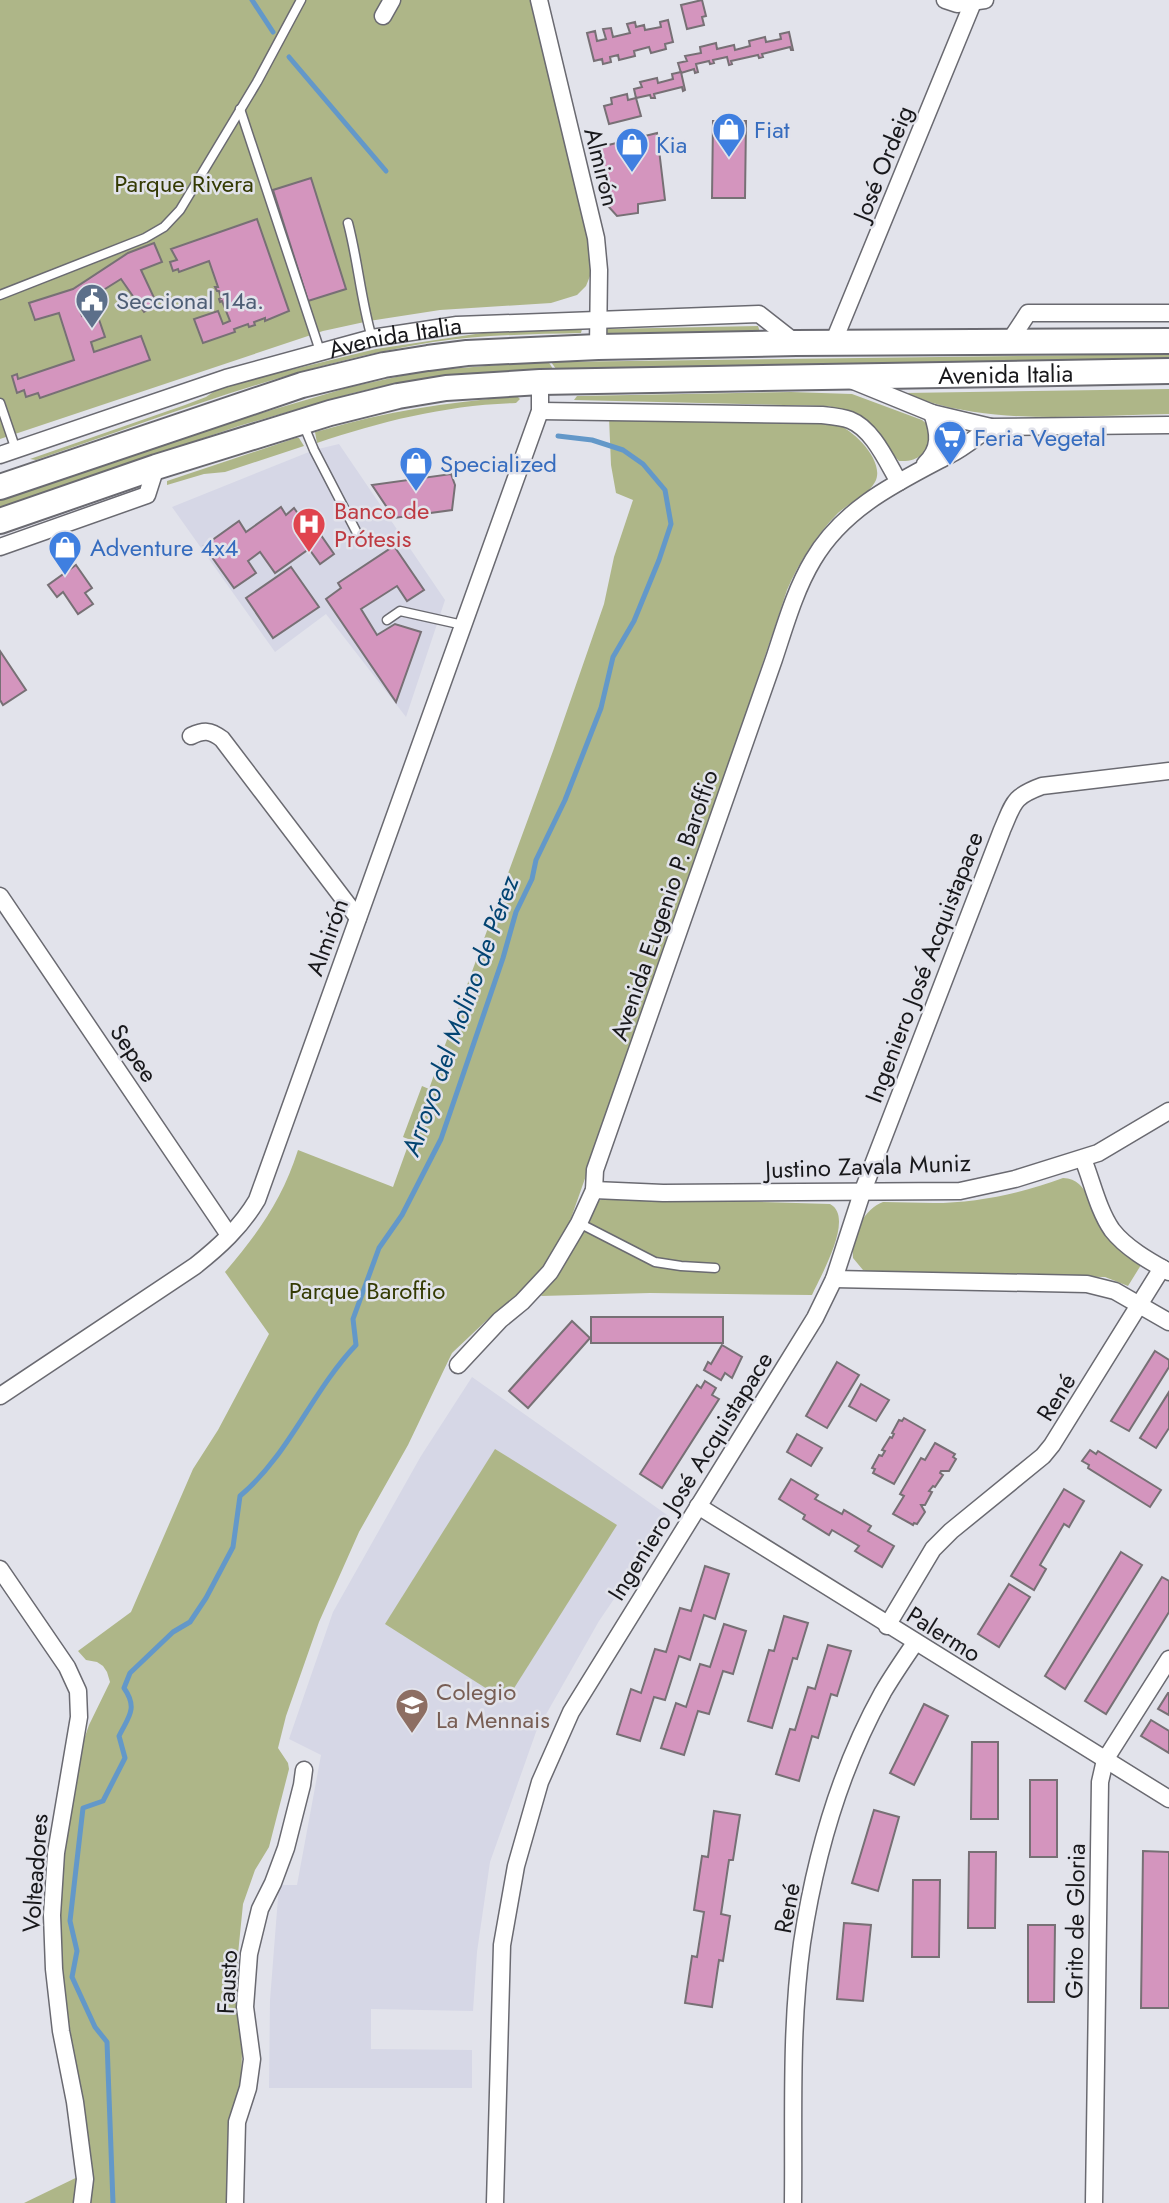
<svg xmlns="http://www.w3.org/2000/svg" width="1169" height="2203" viewBox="0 0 1169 2203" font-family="Jost,sans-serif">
	<rect width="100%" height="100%" fill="#e2e3eb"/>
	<g fill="#d6d7e6">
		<polygon points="339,444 445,600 406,717 326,614 275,652 172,507 314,450"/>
		<polygon points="472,1377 670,1517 599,1621 536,1732 490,1862 477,1952 473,2011 371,2009 371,2049 472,2050 472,2088 269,2088 270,2000 279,1885 297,1885 321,1755 289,1739 333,1612 421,1456"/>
	</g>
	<g fill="#aeb688">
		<polygon points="0,0 531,0 593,251 592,271 586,286 577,295 551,303 440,310 369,321 323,331 0,439"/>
		<polygon points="758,326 760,332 605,333 606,329"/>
		<path d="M582 329 581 333C532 334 481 335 433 342 296 364 166 416 36 460L30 459 185 405 206 397 225 384 262 372H282L376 349 482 333Z"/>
		<polygon points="1169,354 1169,362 556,369 551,362"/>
		<polygon points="548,361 553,369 462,374 387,385 353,393 239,426 0,507 0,500 238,420 350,387 424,371"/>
		<path d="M1169 389V414C1090 415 1006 425 929 402 921 400 911 398 905 393Z"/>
		<path d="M791 392 852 394 922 420 928 425 932 436C926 453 919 462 899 461L859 416 848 411 828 406 574 400 577 396Z"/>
		<path d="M517 396 520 399 516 403C447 405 382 421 317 443L315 432 323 430C386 411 452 402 517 396Z"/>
		<path d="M609 417 836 424C854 430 886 462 875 482 868 495 849 503 838 513 816 535 799 562 787 590L695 866 563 1241 534 1281 488 1319 452 1353 408 1445 359 1532 319 1622 286 1716 278 1748 288 1763 289 1769 269 1847 255 1870 243 1904 238 1954 237 2006 242 2052 241 2087 232 2116 228 2140 231 2203H24L90 2171 63 1979 58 1921 70 1806 79 1754 89 1725 110 1682 107 1672 103 1666 97 1662 86 1660 78 1651 131 1612 193 1469 218 1430 269 1334 225 1272C259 1232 282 1200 298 1150L393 1187 410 1140 403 1137 422 1086 429 1089 434 1075 553 751 604 604 614 557 633 500 616 493 611 465Z"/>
		<polygon points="296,438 299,438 304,446 225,472 204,474 167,485 167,481"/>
		<path d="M1063 1178C1091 1179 1090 1213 1103 1232 1113 1245 1128 1255 1141 1265L1128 1286 1105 1277 872 1273 863 1270 853 1258C851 1237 863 1209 883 1202 900 1202 916 1203 933 1203 976 1203 1023 1193 1063 1178Z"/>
		<path d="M606 1197 830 1204C855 1217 821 1275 812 1295L650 1293 541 1296 562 1264 595 1203Z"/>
		<polygon points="495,1449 617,1525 506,1701 385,1624"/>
	</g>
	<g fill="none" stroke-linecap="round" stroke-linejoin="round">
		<g stroke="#6398c9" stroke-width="5">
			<polyline points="252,0 273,32"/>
			<polyline points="289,57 386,171"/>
			<path d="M113 2203 107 2042 95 2027 72 1977 77 1951 70 1921 83 1808 103 1801 125 1758 119 1736C129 1716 138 1708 124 1688L130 1673 173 1632 190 1622 206 1598 233 1547 240 1496C289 1455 312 1391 356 1345L353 1319 379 1248 402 1215 441 1139 503 958 516 912 532 879 536 860 565 800 601 708 613 657 634 621 659 560 671 524 665 490 643 464 623 450 592 440 558 436"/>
		</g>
	</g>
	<g fill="#d495be" stroke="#777075" stroke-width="2">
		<polygon points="702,0 706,16 702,17 704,25 687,29 681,5"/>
		<polygon points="668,20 673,42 665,44 666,49 651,53 649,47 634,51 635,56 619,60 618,55 610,57 611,62 603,64 602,59 594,61 587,33 595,31 597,41 606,39 603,29 611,28 613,37 630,33 627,24 635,22 636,27 644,25 645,30 661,27 660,22"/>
		<polygon points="789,32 793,50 791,50 790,47 762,54 763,57 759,58 758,55 731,61 732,64 729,65 727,57 713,60 714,63 710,64 709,61 696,64 698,72 695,73 694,69 681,73 678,63 687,61 685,56 701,53 700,47 716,43 717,49 734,45 735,50 750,46 749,41 765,37 766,42 781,39 780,34"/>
		<polygon points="681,72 685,90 683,91 682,87 654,94 655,98 651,98 650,95 636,98 634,89 642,87 640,82 657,78 658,83 673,79 672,74"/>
		<polygon points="627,94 628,100 636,98 641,116 609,124 604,106 612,104 611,98"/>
		<polygon points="713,121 746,121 745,198 712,198"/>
		<polygon points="657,133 665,200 638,204 638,213 617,216 608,206 596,148"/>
		<polygon points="311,178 346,289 308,301 273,190"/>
		<polygon points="257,219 289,311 265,321 265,318 254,322 255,325 249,327 248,324 234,329 235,332 203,343 194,319 218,311 223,324 230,321 222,301 220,302 219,299 221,298 219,291 217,291 215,287 218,287 209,261 179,272 178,269 173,271 170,262 177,260 171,249"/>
		<polygon points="154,243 162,262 141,270 157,304 144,312 121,279 78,306 82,316 96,311 105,337 91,342 94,352 141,336 150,360 40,398 38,393 26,397 24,390 17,393 12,376 17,374 18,379 74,360 59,313 35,320 29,303 73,289 128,253"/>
		<polygon points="451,474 455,485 452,510 394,518 372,485"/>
		<polygon points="281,507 286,515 294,508 304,522 309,518 334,554 320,564 309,549 275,573 260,552 248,561 256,573 234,588 204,546 239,521 246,532"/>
		<polygon points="394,546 424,590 407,601 397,586 361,609 377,635 395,624 421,632 396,702 326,599 341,588 338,583"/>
		<polygon points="76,565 92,588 85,593 93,604 78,614 63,592 57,597 48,585"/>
		<polygon points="291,567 319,607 273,638 246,598"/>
		<polygon points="0,651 26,690 3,705 0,700"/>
		<rect x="591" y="1317" width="132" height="26"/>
		<polygon points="572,1321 590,1338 528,1408 509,1391"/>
		<polygon points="722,1345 742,1357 732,1378 725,1373 721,1380 704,1370 708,1362 711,1364"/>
		<polygon points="1155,1351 1169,1360 1169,1367 1129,1431 1111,1421"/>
		<polygon points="837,1362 859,1375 827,1428 806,1416"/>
		<polygon points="705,1381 716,1388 712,1395 719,1399 662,1488 640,1474 697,1385 701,1388"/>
		<polygon points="861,1384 889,1400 876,1421 849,1406"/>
		<polygon points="1169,1392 1169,1428 1156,1448 1140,1438"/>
		<polygon points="904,1418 925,1430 894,1484 873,1473 875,1469 872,1468 879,1455 882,1456 885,1451 882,1450 890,1437 892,1438 894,1434 892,1433 899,1420 902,1421"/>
		<polygon points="797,1434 822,1448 811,1466 787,1452"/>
		<polygon points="935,1443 955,1454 953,1457 956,1459 949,1471 941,1471 940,1473 943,1475 935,1487 933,1486 929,1491 932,1492 925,1505 921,1505 925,1512 917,1524 914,1523 913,1525 893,1514 904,1496 900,1494 921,1458 925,1460"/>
		<polygon points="1090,1450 1096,1454 1098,1451 1161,1490 1150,1507 1088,1468 1089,1465 1082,1461"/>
		<polygon points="791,1479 818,1495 815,1499 842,1514 844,1510 871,1526 868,1531 894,1546 882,1567 855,1551 859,1546 832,1530 829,1535 803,1519 805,1515 779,1499"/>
		<polygon points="1064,1489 1084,1501 1069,1527 1064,1524 1040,1565 1046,1569 1034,1590 1011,1576"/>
		<polygon points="1121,1552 1142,1565 1065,1689 1045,1676"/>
		<polygon points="705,1566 729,1574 715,1619 704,1615 690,1660 679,1656 665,1700 654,1697 640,1741 617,1734 631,1689 641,1693 655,1649 666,1652 680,1608 691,1611"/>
		<polygon points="1162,1577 1169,1581 1169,1612 1106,1714 1085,1701"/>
		<polygon points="1009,1584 1030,1597 999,1647 978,1634"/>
		<polygon points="784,1616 808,1623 797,1659 793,1658 772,1728 748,1721 769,1650 774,1651"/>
		<polygon points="724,1624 746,1631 733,1674 723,1671 709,1714 698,1711 684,1755 661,1748 676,1703 686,1707 700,1664 710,1667"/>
		<polygon points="828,1645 851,1651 837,1696 831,1694 818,1738 812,1736 799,1781 776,1774 790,1729 795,1730 808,1687 815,1689"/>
		<polygon points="1168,1693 1169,1693 1169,1715 1158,1709"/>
		<polygon points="924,1704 948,1716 914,1785 890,1773"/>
		<polygon points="1151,1720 1169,1731 1169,1753 1141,1736"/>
		<polygon points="972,1742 998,1742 998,1819 971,1819"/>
		<rect x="1030" y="1780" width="27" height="77"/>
		<polygon points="874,1810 899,1817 878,1891 852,1883"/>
		<polygon points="714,1811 740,1815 733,1860 729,1860 721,1914 730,1916 723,1961 719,1960 712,2007 685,2003 692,1956 697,1957 704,1912 694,1910 702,1856 708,1857"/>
		<polygon points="1143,1851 1169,1852 1169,2008 1141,2008"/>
		<polygon points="969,1852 996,1852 995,1928 968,1928"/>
		<polygon points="913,1880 940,1880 939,1957 912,1957"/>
		<polygon points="844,1923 871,1925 863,2001 837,1999"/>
		<polygon points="1028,1925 1055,1925 1054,2002 1028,2002"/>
	</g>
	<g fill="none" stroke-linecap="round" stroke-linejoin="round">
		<defs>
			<g id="lane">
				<polyline points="240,109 320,351"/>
				<path d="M348 223C358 261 361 301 372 338"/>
				<polyline points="0,295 145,238 164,227 180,210 257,82 301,0"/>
				<polyline points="0,403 16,450"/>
				<polyline points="304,426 314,450 357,533"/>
				<polyline points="387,620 400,611 463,625"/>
				<polyline points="579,1223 655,1262 681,1266 715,1268"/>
			</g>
			<g id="street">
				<polyline points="539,0 596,238 599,270 598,347"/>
				<polyline points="945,0 957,4 985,0"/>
				<polyline points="383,16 392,0"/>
				<polyline points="1009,342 1028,313 1169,313"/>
				<polyline points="833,343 974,0"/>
				<polyline points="851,380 932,413 991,427 1169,425"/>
				<path d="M540 411 822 415C831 416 842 417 850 420 873 429 887 462 899 482"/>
				<path id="s1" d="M0 455 226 378 372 338 457 325 759 314 796 343"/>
				<path d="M925 464C941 449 939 433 932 413"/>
				<polyline points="0,547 147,495 156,467"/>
				<path d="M191 736C204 730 210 730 222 739L358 918"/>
				<polyline points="0,896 229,1235"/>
				<path d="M1083 1159C1092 1181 1098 1210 1112 1230 1126 1248 1149 1261 1169 1272"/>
				<polyline points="594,1190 663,1193 960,1191 1015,1179 1098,1153 1169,1111"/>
				<polyline points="834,1279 1087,1284 1115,1291 1169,1322"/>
				<path d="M458 1365 500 1320 522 1302 550 1272 579 1223 594 1190 595 1170 774 659C785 626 795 590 813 560 844 507 898 482 951 454 965 447 977 436 991 427"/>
				<path d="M0 1396 195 1266C219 1247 241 1227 257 1200L540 411V382"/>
				<polyline points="698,1506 1169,1799"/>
				<polyline points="0,1569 67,1667 78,1691 79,1717 56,1853 52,1915 54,1969 61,2031 75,2102 85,2179 82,2203"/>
				<polyline points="887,1626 933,1549 951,1531 1043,1456 1052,1445 1162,1268"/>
				<polyline points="235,2203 237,2122 248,2088 252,2059 245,2007 249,1954 260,1909 273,1883 286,1848 302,1785 304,1770"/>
				<path d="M495 2203 502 1945 516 1866 540 1782 571 1712 815 1318 834 1279 862 1193 1002 830C1014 803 1012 797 1042 786L1169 771"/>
				<path d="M793 2203C794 2117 790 2029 802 1943 815 1857 840 1769 883 1692 893 1675 904 1659 915 1643"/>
				<polyline points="1094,2203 1100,1782 1105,1760 1169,1659"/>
			</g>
			<g id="primary">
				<polyline points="0,487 302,385 384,365 428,358 467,353 598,347 796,343 1169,341"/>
				<path id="s2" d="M0 521 156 467 330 413 398 396 446 388 540 382 1169 371"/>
			</g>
		</defs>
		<use href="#lane" stroke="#6a6a71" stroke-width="11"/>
		<use href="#street" stroke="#6a6a71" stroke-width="19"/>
		<use href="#primary" stroke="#6a6a71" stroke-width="28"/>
		<use href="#lane" stroke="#fff" stroke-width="8"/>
		<use href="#street" stroke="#fff" stroke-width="16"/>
		<use href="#primary" stroke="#fff" stroke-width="24"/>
	</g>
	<defs>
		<symbol id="shop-pin" viewBox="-11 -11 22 30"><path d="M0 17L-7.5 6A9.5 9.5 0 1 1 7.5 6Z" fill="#3f7fe0" stroke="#e2e3eb"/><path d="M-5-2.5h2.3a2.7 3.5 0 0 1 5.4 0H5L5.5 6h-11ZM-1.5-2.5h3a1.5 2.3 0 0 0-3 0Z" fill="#fff"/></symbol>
		<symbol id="civic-pin" viewBox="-11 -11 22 30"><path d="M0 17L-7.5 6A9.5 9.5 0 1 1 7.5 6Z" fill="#5c6f8a" stroke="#e2e3eb"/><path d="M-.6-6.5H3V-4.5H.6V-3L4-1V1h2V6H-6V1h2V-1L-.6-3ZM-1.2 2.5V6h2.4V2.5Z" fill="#fff"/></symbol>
		<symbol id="supermarket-pin" viewBox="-11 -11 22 30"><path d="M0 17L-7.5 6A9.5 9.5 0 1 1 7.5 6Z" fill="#3f7fe0" stroke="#e2e3eb"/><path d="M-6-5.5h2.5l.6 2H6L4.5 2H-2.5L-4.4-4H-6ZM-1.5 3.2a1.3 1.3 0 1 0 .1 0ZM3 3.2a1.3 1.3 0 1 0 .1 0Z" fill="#fff"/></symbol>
		<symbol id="hospital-pin" viewBox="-11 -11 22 30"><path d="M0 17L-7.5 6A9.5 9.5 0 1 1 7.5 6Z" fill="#e0444e" stroke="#e2e3eb"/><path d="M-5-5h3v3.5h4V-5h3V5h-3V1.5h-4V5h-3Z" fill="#fff"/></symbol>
		<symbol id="school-pin" viewBox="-11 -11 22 30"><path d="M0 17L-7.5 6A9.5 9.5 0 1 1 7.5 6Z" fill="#8d6e63" stroke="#e2e3eb"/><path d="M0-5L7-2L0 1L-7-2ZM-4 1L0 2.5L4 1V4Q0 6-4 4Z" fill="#fff"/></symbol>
	</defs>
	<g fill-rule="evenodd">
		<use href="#shop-pin" x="710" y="110" width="38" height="52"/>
		<use href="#shop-pin" x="613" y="125" width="38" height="52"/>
		<use href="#civic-pin" x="73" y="281" width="38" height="52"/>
		<use href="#supermarket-pin" x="931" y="418" width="38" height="52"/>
		<use href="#shop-pin" x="397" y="444" width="38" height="52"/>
		<use href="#hospital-pin" x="290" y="505" width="38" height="52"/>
		<use href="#shop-pin" x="46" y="528" width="38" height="52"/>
		<use href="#school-pin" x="393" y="1686" width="38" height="52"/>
	</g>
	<g text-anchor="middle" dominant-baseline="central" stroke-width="5" stroke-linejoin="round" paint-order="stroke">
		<g font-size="24" fill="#366cbe" stroke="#e2e3eb" text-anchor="start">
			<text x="754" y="129">Fiat</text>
			<text x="656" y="144">Kia</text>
			<text x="974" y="437">Feria Vegetal</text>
			<text x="440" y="463">Specialized</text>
			<text x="90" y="547">Adventure 4x4</text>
		</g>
		<g font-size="24" fill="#18181b" stroke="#e2e3eb">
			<text transform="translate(883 163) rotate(-68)">José Ordeig</text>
			<text transform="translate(602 167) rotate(76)">Almirón</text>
			<text stroke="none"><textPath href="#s1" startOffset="413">Avenida Italia</textPath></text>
			<text stroke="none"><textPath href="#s2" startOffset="1026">Avenida Italia</textPath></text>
			<text transform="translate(664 905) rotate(-71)">Avenida Eugenio P. Baroffio</text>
			<text transform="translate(327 937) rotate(-70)">Almirón</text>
			<text transform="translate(924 967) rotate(-69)">Ingeniero José Acquistapace</text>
			<text transform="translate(134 1053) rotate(56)">Sepee</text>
			<text transform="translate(868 1166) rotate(-2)">Justino Zavala Muniz</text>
			<text transform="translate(1056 1397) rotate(-58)">René</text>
			<text transform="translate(690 1476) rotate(-58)">Ingeniero José Acquistapace</text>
			<text transform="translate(944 1634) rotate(32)">Palermo</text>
			<text transform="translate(35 1873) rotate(-86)">Volteadores</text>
			<text transform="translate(787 1908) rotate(-79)">René</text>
			<text transform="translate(1075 1921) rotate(-89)">Grito de Gloria</text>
			<text transform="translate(227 1982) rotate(-87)">Fausto</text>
		</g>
		<g font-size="24" fill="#343a03" stroke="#e2e3eb">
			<text x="184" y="183">Parque Rivera</text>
			<text x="367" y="1290">Parque Baroffio</text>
		</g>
		<g font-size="24" fill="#4e5e75" stroke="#e2e3eb" text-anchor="start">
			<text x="116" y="300">Seccional 14a.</text>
		</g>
		<g font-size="24" fill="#be3a42" stroke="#e2e3eb" text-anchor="start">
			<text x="334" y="510">Banco de<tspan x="334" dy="28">Prótesis</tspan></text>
		</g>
		<g font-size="24" fill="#785e54" stroke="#e2e3eb" text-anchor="start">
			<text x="436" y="1691">Colegio<tspan x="436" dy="28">La Mennais</tspan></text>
		</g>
		<g font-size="26" font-style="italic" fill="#034472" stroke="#e2e3eb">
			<text transform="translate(460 1016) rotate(-70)">Arroyo del Molino de Pérez</text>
		</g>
	</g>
</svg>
